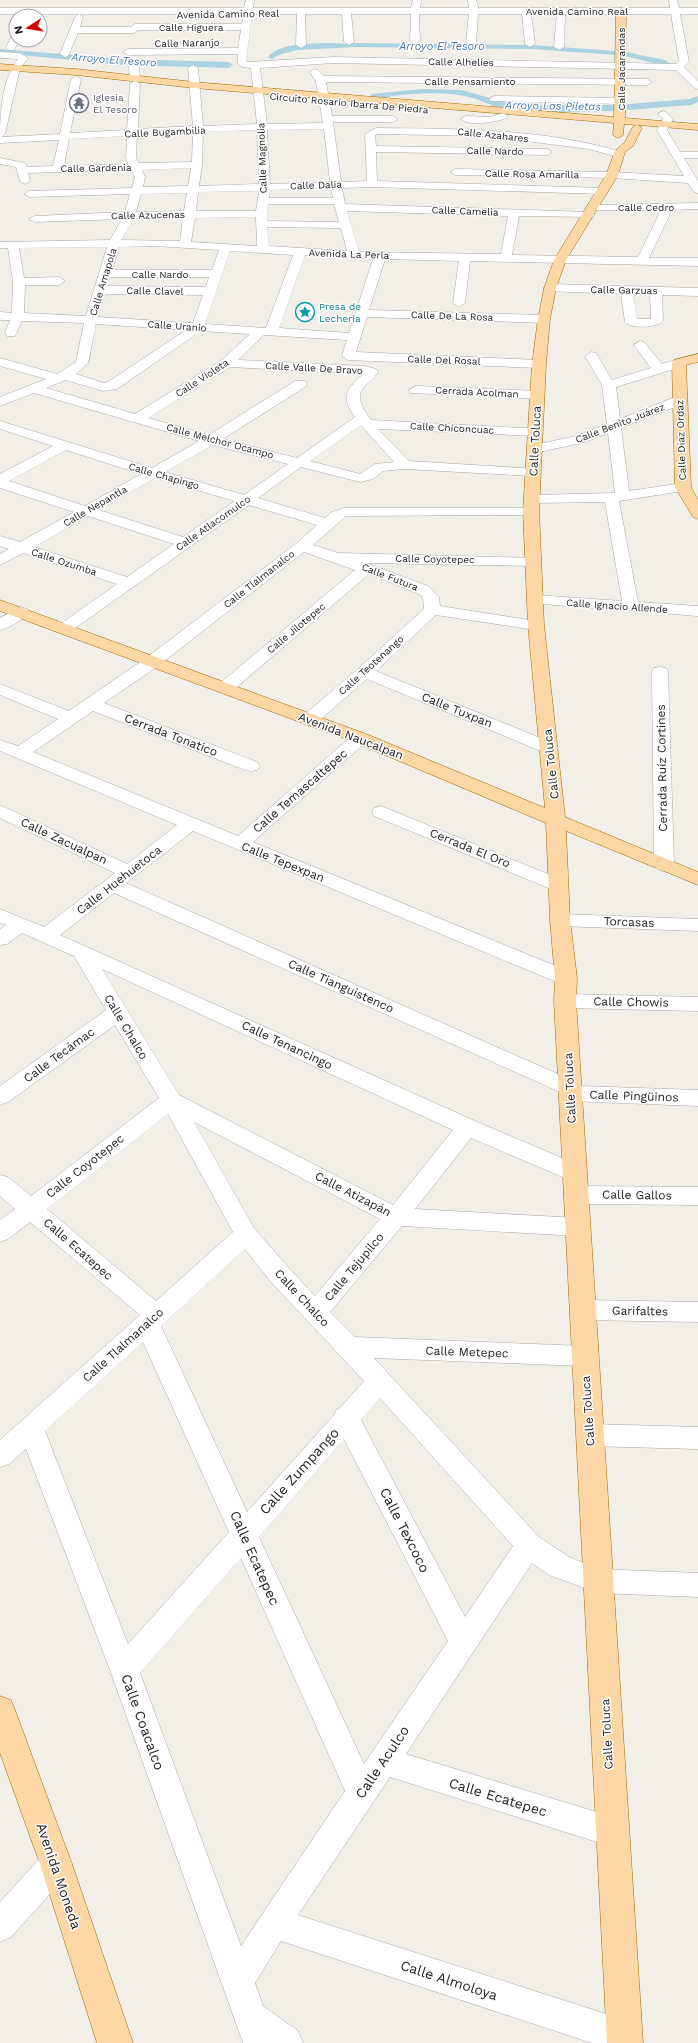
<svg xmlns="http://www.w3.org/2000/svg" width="698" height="2043" viewBox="0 0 698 2043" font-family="'Work Sans',sans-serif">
	<rect width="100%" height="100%" fill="#f2efe9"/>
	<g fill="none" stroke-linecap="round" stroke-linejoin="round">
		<g fill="#aad3df" fill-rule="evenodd">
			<path d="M357 43 531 45 616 51 620 53 616 55 531 49 357 47 298 50 281 54 272 59 268 57C284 38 334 45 357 43Z"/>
			<polygon points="0,49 123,59 229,62 233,65 229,68 123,65 0,53"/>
			<polygon points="625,52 665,60 669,63 665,66 625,56"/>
			<path d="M423 89 462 90 513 105H614L618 108 614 111C581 111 546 115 513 111 497 109 484 101 469 97 439 90 404 94 374 99L370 96 371 94Z"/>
			<polygon points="698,96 698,102 691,105 628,110 624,107 628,104 689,99"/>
		</g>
		<defs>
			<g id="minor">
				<path d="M246 0H254L253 8H411L413 0H421L420 8H469L468 0H476L478 8H670L669 0H677L679 8H698V14H680L689 62 684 67 698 81V89L695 88 676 70 333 63 260 68 267 124 323 123 316 82 310 72 315 69 318 70 324 76 647 79 652 82 647 85 326 82 332 116H393L398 119 393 122H333L341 182 367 181 365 134 376 128C456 129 540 128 618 151L619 153 614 156 589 149 486 136 378 134 375 135 376 146 547 149 552 152 547 155 376 152 377 181 603 188 608 191 603 194 372 187 342 188 345 204 589 212 595 215 593 217 519 216 512 255 638 257 661 210H594L588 207 590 205 698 203V209L672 210 649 258H698V266L470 261 465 303 459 307 453 303 459 261 385 259 369 310 544 315 550 319 544 323 367 317 356 352 539 360 545 364 539 368 348 360 342 356 347 340 264 335 238 360 365 366 376 369 378 372C374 379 368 382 363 388 355 398 365 412 371 420L541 429 543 432 541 435 536 436 378 429 409 461 538 469 540 472 538 475 533 476 405 469 383 471 373 479 360 482 301 467 258 498 325 518 332 512 344 508H536L538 511 536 514 531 515 346 516 313 545 338 553 538 558 541 561 538 564 533 566 366 563 428 586 439 597 440 606 542 622 544 625 542 628 536 630 436 615 376 671 555 744 558 748 555 752 549 753 543 752 367 679 315 724 309 725 303 724 300 720 303 716 359 668 424 609 423 597 417 593 369 574 231 692 225 693 219 692 217 688 219 684 355 570 304 552 158 666 104 703 257 762 260 766 257 770 251 771 245 770 93 711 33 752 238 836 354 734 360 733 366 734 369 738 366 742 253 842 573 973 576 978 573 983 566 985 559 983 193 831 126 883 578 1083 580 1086 698 1090V1106L570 1101 562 1098 560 1092 114 893 60 935 475 1121 583 1167 586 1173 583 1179 575 1181 567 1179 471 1138 415 1209 578 1218 586 1221 590 1227 586 1233 578 1236 402 1226 330 1312 355 1337 584 1346 593 1349 597 1356 593 1363 584 1366 374 1358 539 1537 569 1557 598 1569 698 1573V1597L598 1593 549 1575 532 1563 406 1754 613 1817 624 1821 628 1832 624 1843 613 1847 390 1777 298 1915 625 2020 637 2025 642 2037 639 2043H592L281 1941 255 1983 263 2006 298 2031 303 2043H243L110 1670 26 1449 9 1464 0 1467V1440L140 1315 30 1222 8 1239 0 1242V1220L15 1209 0 1196V1175L8 1177 31 1196 159 1098 115 1025 8 1102 0 1105V1086L106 1010 74 956 22 933 7 944 0 945V929L6 925 0 923V909L44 927 115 873 0 818V805L127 864 177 825 0 751V740L18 746 58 719 0 695V684L69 711 146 658 297 543 317 525 249 505 71 631H59L57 628 59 625 117 584 23 553 0 565V554L9 549 0 546V536L20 542 74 512 0 488V474L53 446 0 429V421L152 468 199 441 34 393 0 406V397L46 379 0 366V358L57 374 76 362 84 323 22 321 15 336H7L5 333 10 320H0V312L12 313 13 282 8 248H0V242L110 240 122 219 35 222 29 219 35 216 125 212 130 194 29 197 24 194 29 191 132 188 135 177 131 170 28 173 30 181 25 184 20 181 16 167 0 164V158L25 163 27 167 53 166 59 140 0 143C0 117 1 80 18 59L0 58V52L20 53 28 58 20 68 5 134 1 137 60 134 71 79 76 76 81 79 70 133 127 130 130 84 134 81 130 79 129 67 134 64 139 67 140 79 136 81 140 84 138 129 193 126 188 68 193 65 198 68 203 126 257 124 251 68 242 67 238 64V54L128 55 123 52 128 49 238 48 241 30H138L134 33H78L68 56 65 57 60 54 75 17 79 14 83 17 80 27H131L135 24H242L244 14H0V8H244ZM252 14H297L296 45 301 48 306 45 305 14H342L344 42 349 45 354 42 351 14H411L410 41 415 44 420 41 419 14H469L466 42 471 45 476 42 478 14H522L525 44 530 47 535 44 531 14H557L554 47 559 50 564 47 565 14H671L679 61 676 64 333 57 248 62 246 61ZM324 129 330 182 270 184 267 130ZM257 130 259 184 199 186 202 165 203 132ZM193 132 192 162 139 163 136 158 137 135ZM127 136 126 158 128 164 64 166 69 139ZM191 168 188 186 143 187 145 177 142 170ZM331 188 333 198H269L270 190ZM259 191 256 211H196L198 192ZM187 193 184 211 136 212 141 194ZM268 204H334L339 222 267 221ZM347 211 508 216 501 254 359 252ZM256 217 257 246 191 242 195 218ZM134 218H183L180 241 121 240ZM267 227 341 228 347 251 269 246ZM156 246 219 250 212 270H112L119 247ZM107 247 86 316 24 313 25 285H59L65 281 59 277 24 278 19 248ZM230 251 293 255 266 328 205 324ZM305 255 373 259 349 333 279 328ZM110 277H209L206 287 107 286ZM105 294 203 295 193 323 98 317ZM96 324 186 330 108 382 104 383 76 374 88 363ZM201 331 250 334 222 360 135 414 46 388 66 380 103 391 117 389ZM230 367 363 374C347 389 340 396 355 417L297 458 223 439 305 387 307 384 305 381H295L209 435 148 418ZM361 425 394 462 375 464 360 474 310 461ZM213 445 288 464 244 495 165 472ZM66 450 141 474 85 506 9 481ZM155 478 235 501 183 537 99 510ZM88 516 174 544 127 577 34 547ZM102 969 453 1130 393 1205 179 1095ZM168 1114 233 1232 156 1301 47 1209ZM194 1122 380 1219 315 1296 289 1268 254 1228ZM245 1249 271 1282 364 1381 340 1408 337 1409 334 1415 247 1512 161 1326ZM143 1342 229 1532 128 1644 45 1431ZM380 1398 513 1546 465 1617 361 1420ZM344 1439 448 1641 364 1764 259 1537ZM241 1558 345 1791 241 1946 140 1673Z"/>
				<polygon points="16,32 16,40 19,40 14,50 8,50 6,48 12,35"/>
				<polygon points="494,96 621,98 626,101 621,104 491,101 489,99"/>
				<polygon points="663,111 666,112 673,119 667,130 680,152 698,152 698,158 684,158 698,181 698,193 694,192 688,183 612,178 455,175 450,172 455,169 612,172 684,176 657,130 663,119 658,114"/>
				<path d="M503 113 508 116 507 118C496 122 469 127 461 119L466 116 490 117Z"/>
				<path d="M550 284 698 288V296L662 295 663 321C658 328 630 329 625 322L621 294 546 291 544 288ZM633 294H650L651 319H637Z"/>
				<polygon points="640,341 644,342 662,364 679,359 685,363 684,366 616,387 620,419 675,397 680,396 687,400 685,403 621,428 629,491 683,483 688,484 690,487 688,490 683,491 619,501 638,602 698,606 698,616 529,603 527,600 529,597 535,595 622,601 605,502 532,503 527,502 525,499 527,496 532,495 615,493 608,433 585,442 535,453 530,452 528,449 530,446 576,436 607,424 602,385 585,356 591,352 596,353 612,380 651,368 634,345"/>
				<polygon points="416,386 538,391 545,395 538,399 411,393 409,390"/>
				<path d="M21 607 27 609 29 612C23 620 9 628 0 630V618Z"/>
				<polygon points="660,667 666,668 668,672 674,865 671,869 664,871 657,869 654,865 652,672 654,668"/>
				<polygon points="381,806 565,881 568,885 565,889 558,891 551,889 374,816 372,812 374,808"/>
				<polygon points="560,914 698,919 698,931 560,926 553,924 550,920 553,916"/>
				<polygon points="565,994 698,997 698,1011 565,1008 558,1006 555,1001 558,996"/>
				<polygon points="576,1186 698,1187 698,1205 576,1204 568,1201 564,1195 568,1189"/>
				<polygon points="583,1300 698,1302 698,1322 583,1320 574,1317 571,1310 574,1303"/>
				<polygon points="590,1424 698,1427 698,1449 590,1446 581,1443 577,1435 581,1427"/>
				<polygon points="56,1848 67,1853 72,1864 67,1875 11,1937 0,1942 0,1902 45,1853"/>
			</g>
			<g id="major">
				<polygon points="621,8 626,11 625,118 698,124 698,130 638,125 642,128 633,146 625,152 618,175 566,260 556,288 550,319 546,364 539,511 544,625 565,817 698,872 698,885 566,831 570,920 577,978 576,1001 643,2043 607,2043 554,1001 555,978 550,920 546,823 354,742 0,611 0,600 366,734 545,808 528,625 523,511 532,364 538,319 544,288 554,260 606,175 615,151 625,142 632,128 636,125 624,124 623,135 618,138 613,135 614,123 194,88 76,75 0,70 0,64 76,69 194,82 614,117 616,11"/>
				<polygon points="698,354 698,362 686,365 691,487 698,500 698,519 693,517 675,487 672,363 674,360"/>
				<polygon points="0,1696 11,1700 15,1710 72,1864 133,2043 97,2043 40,1864 0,1753"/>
			</g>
		</defs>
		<use href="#minor" stroke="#a9a9a9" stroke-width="1"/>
		<use href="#major" stroke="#a06b00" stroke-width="1"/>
		<use href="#minor" fill="#fff" fill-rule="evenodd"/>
		<use href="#major" fill="#fcd6a4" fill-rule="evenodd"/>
	</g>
	<defs>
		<symbol id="temple-ring" viewBox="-11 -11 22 22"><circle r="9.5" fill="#fff" stroke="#6b7280" stroke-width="1.5"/><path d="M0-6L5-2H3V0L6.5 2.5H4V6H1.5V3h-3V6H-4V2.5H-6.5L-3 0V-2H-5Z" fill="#6b7280"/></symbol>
		<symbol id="sight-ring" viewBox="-11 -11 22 22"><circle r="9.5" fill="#fff" stroke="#0f9aa8" stroke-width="1.5"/><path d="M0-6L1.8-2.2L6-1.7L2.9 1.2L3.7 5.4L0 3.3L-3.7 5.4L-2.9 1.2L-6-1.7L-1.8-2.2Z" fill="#0f9aa8"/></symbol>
	</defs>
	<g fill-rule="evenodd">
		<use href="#temple-ring" x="68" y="92" width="22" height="22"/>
		<use href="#sight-ring" x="294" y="301" width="22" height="22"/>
	</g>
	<g text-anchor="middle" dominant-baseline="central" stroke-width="3" stroke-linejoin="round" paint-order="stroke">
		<g font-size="10" fill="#222" stroke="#fff">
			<text x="577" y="11">Avenida Camino Real</text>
			<text transform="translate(228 14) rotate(-1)">Avenida Camino Real</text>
			<text x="191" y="27">Calle Higuera</text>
			<text transform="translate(187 43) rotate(-1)">Calle Naranjo</text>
			<text transform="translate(461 62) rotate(1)">Calle Alhelíes</text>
			<text transform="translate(621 69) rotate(-90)">Calle Jacarandas</text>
			<text x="470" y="81">Calle Pensamiento</text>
			<text transform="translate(349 103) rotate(5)">Circuito Rosario Ibarra De Piedra</text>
			<text transform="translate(165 132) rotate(-3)">Calle Bugambilia</text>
			<text transform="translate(493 135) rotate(6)">Calle Azahares</text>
			<text transform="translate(495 151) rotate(1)">Calle Nardo</text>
			<text transform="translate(262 158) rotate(-92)">Calle Magnolia</text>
			<text transform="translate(96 168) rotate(-1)">Calle Gardenia</text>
			<text transform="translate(532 174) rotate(1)">Calle Rosa Amarilla</text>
			<text transform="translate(316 185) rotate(-2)">Calle Dalia</text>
			<text x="646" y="207">Calle Cedro</text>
			<text transform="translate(465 211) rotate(2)">Calle Camelia</text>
			<text transform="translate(148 215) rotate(-1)">Calle Azucenas</text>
			<text transform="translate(349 254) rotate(2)">Avenida La Perla</text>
			<text x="160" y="274">Calle Nardo</text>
			<text transform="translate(103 282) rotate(-73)">Calle Amapola</text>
			<text transform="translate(624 290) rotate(1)">Calle Garzuas</text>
			<text transform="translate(155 291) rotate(1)">Calle Clavel</text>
			<text transform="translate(452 316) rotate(2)">Calle De La Rosa</text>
			<text transform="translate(177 326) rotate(4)">Calle Uranio</text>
			<text transform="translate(444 360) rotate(2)">Calle Del Rosal</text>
			<text transform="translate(314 368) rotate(3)">Calle Valle De Bravo</text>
			<text transform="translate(202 378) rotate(-33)">Calle Violeta</text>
			<text transform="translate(477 392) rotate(3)">Cerrada Acolman</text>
			<text transform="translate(620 423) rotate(-21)">Calle Benito Juárez</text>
			<text transform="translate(452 428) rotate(3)">Calle Chiconcuac</text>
			<text transform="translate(681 440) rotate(-92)">Calle Díaz Ordaz</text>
			<text transform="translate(220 441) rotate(15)">Calle Melchor Ocampo</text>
			<text transform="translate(164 476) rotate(16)">Calle Chapingo</text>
			<text transform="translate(95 506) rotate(-30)">Calle Nepantla</text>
			<text transform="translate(213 523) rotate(-35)">Calle Atlacomulco</text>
			<text transform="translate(435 559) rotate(1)">Calle Coyotepec</text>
			<text transform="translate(64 562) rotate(18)">Calle Ozumba</text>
			<text transform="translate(390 577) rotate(21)">Calle Futura</text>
			<text transform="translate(259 579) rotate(-38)">Calle Tlalmanalco</text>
			<text transform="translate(617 606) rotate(4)">Calle Ignacio Allende</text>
			<text transform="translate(296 628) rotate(-40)">Calle Jilotepec</text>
			<text transform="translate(371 665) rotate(-42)">Calle Teotenango</text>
		</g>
		<g font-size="10" fill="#5b616d" stroke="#fff" text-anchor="start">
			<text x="93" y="97">Iglesia<tspan x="93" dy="12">El Tesoro</tspan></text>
		</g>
		<g font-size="10" fill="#0d838f" stroke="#fff" text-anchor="start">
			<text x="319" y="306">Presa de<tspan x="319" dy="12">Lechería</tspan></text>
		</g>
		<g font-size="11" font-style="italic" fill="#4a7aab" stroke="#fff">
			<text x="442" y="46">Arroyo El Tesoro</text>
			<text transform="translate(114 60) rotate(4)">Arroyo El Tesoro</text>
			<text transform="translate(553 106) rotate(1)">Arroyo Las Piletas</text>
		</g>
		<g font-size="12" fill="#222" stroke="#fff">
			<text transform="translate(535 441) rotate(-87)">Calle Toluca</text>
			<text transform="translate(457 710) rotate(22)">Calle Tuxpan</text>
			<text transform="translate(171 735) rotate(21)">Cerrada Tonatico</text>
			<text transform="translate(351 736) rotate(21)">Avenida Naucalpan</text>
			<text transform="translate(551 764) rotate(-96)">Calle Toluca</text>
			<text transform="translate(662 768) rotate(-91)">Cerrada Ruíz Cortines</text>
			<text transform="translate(300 791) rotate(-41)">Calle Temascaltepec</text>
			<text transform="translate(64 841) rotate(25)">Calle Zacualpan</text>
			<text transform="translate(470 848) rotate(22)">Cerrada El Oro</text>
			<text transform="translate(283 862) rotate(22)">Calle Tepexpan</text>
			<text transform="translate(119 880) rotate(-38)">Calle Huehuetoca</text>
			<text transform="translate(629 922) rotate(2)">Torcasas</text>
			<text transform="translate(341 986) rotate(24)">Calle Tianguistenco</text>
			<text transform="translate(631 1002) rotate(1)">Calle Chowis</text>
			<text transform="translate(126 1027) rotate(59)">Calle Chalco</text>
			<text transform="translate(287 1045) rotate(25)">Calle Tenancingo</text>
			<text transform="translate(59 1055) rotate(-36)">Calle Tecámac</text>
			<text transform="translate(570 1088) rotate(-93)">Calle Toluca</text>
			<text transform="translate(634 1096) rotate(2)">Calle Pingüinos</text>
			<text transform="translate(85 1166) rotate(-38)">Calle Coyotepec</text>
			<text transform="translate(353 1194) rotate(27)">Calle Atizapán</text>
			<text transform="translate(637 1195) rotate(1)">Calle Gallos</text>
			<text transform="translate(78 1249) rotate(41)">Calle Ecatepec</text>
			<text transform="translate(354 1267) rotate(-50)">Calle Tejupilco</text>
			<text transform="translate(302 1298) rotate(47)">Calle Chalco</text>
			<text transform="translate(640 1311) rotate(1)">Garifaltes</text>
			<text transform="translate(123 1345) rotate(-42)">Calle Tlalmanalco</text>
			<text transform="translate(467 1352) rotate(2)">Calle Metepec</text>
			<text transform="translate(588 1411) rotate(-94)">Calle Toluca</text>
			<text transform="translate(607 1734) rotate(-93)">Calle Toluca</text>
		</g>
		<g font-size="14" fill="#222" stroke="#fff">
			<text transform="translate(299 1471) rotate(-48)">Calle Zumpango</text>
			<text transform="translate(405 1530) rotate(63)">Calle Texcoco</text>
			<text transform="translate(255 1558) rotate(66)">Calle Ecatepec</text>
			<text transform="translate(143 1722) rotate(70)">Calle Coacalco</text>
			<text transform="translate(382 1762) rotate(-56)">Calle Aculco</text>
			<text transform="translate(498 1797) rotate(17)">Calle Ecatepec</text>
			<text transform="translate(59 1876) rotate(71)">Avenida Moneda</text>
			<text transform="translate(449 1980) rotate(18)">Calle Almoloya</text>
		</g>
	</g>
	<g transform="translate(28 28) rotate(258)"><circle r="19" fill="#ffffff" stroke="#a7a7a7"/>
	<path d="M0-3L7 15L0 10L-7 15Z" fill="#d40000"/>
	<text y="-6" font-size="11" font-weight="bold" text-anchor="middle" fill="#222222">N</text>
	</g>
</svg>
